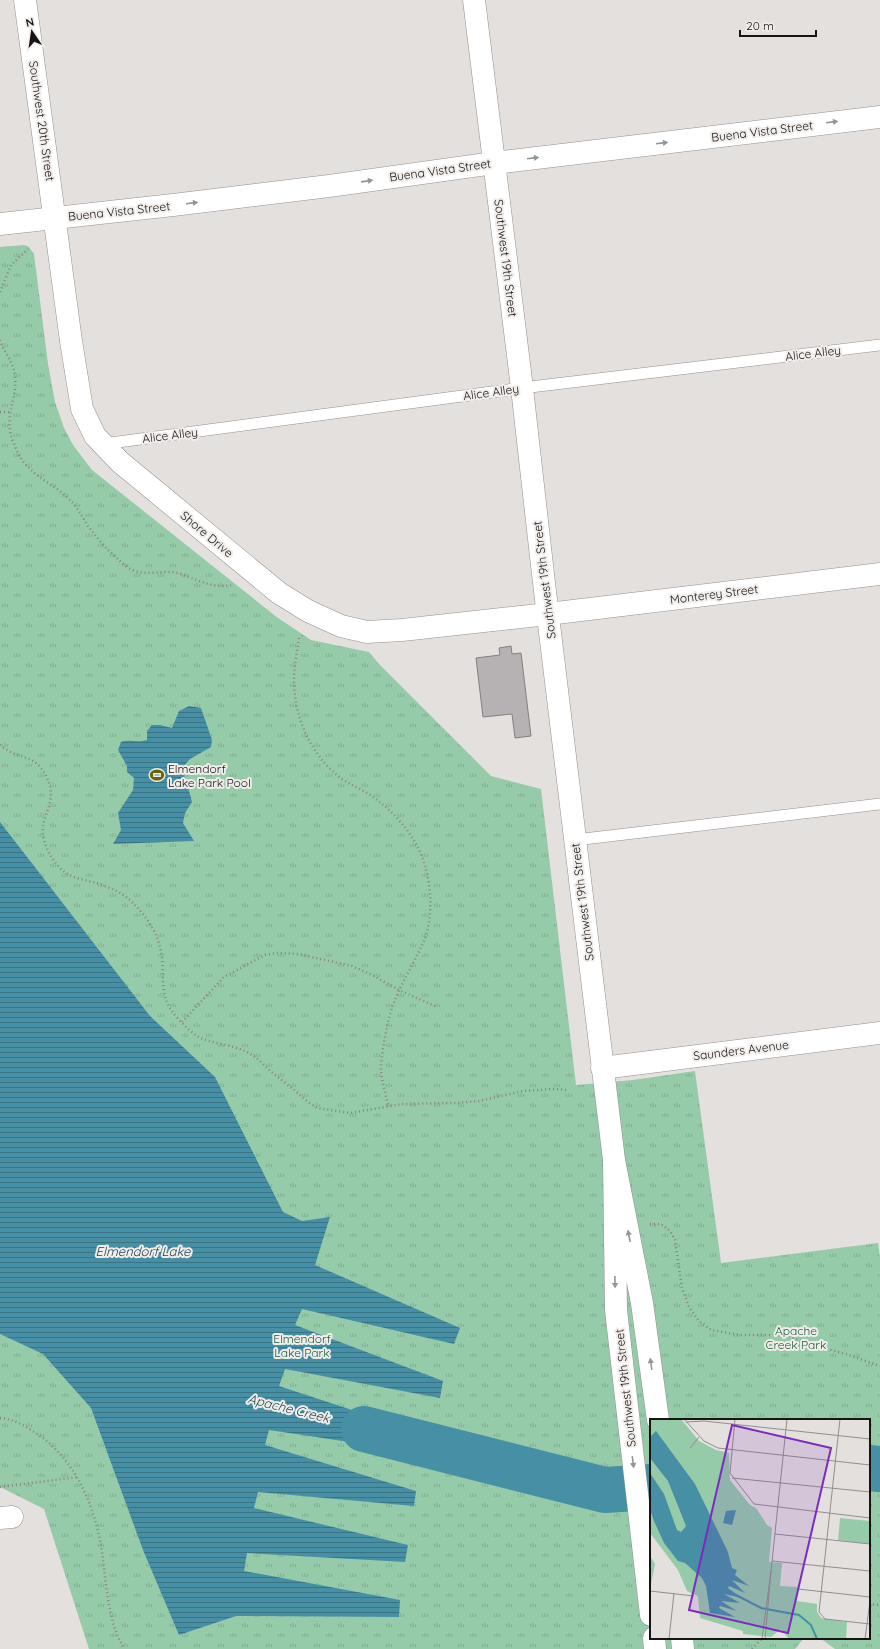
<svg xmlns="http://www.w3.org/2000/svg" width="880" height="1649" viewBox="0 0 880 1649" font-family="Quicksand,sans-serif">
	<defs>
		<pattern id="park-tufts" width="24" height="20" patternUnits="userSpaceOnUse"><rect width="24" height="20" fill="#95cba8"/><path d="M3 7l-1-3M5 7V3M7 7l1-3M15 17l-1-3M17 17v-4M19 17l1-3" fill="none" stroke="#80ad90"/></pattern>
		<pattern id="water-rules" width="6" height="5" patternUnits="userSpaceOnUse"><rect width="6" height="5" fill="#468fa5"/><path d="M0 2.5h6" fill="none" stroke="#397485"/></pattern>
	</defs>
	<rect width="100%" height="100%" fill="#e4e0de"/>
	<polygon fill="url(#park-tufts)" points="24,245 29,247 34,254 48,364 55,402 64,428 73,445 92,470 278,618 311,640 369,652 380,665 491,776 541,789 576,1085 633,1080 695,1071 721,1263 878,1243 880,1258 880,1649 835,1649 820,1638 869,1638 869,1420 651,1420 651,1638 804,1638 795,1649 89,1649 44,1509 0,1487 0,247"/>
	<g fill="url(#water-rules)">
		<path d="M189 706 201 708 212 740 211 747 190 759 183 767C184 781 189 788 192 802L185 813 183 823 194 841 113 844 121 830 118 813 133 790 134 778 127 772V766L118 750 121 742C131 739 136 743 147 740V731L152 725H160L172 728 179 711Z"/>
		<polygon points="0,822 150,1016 215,1077 283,1212 302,1221 330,1217 315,1265 460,1328 454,1344 302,1309 295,1325 443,1381 440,1398 285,1369 279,1386 428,1435 423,1453 269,1430 265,1445 416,1491 414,1506 258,1492 254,1508 408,1545 405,1562 247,1553 244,1571 400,1600 399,1617 236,1616 179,1635 143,1550 91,1408 43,1354 0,1334"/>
	</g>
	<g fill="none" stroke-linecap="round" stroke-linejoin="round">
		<g stroke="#468fa5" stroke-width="46">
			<polyline points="364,1429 605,1490 651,1487"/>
			<polyline points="869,1468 880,1469"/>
		</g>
	</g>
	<polygon fill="#b6b2b4" stroke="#837f81" points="511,646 512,654 521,653 531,736 515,738 512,714 483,717 476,658 500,655 499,648"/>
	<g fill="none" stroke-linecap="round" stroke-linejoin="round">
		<defs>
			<g id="service">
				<polyline points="103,444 522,388 880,345"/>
				<polyline points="575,840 880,804"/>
			</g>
			<g id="minor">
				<polyline points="25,0 71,341 82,409 95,436 120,462 279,593 308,611 341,626 367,632 402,630 548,614 880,574"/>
				<polyline points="602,1068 880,1033"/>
				<polyline points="0,1518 12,1517"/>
			</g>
			<g id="tertiary">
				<polyline points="474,0 522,388 544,583 614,1160"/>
				<polyline points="651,1615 616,1310 614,1160 642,1303 658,1420"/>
				<polyline points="654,1638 655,1649"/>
				<polyline points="682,1638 683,1649"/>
			</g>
			<polyline id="primary" points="0,224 173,205 329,186 494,163 880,117"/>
		</defs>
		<use href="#service" stroke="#94908f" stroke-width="12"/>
		<use href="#minor" stroke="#94908f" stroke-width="23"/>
		<use href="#tertiary" stroke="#94908f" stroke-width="23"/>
		<use href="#primary" stroke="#94908f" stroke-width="23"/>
		<g stroke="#878483" stroke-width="2.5" stroke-dasharray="1 3" stroke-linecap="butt">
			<polyline points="0,292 11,265 28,249"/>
			<path d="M0 340C4 353 14 362 15 376 18 401 2 416 14 444 26 476 47 478 69 499 77 506 82 517 88 526 97 538 107 550 119 560 124 565 131 571 139 572 153 575 167 569 181 574 198 580 213 589 231 585"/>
			<polyline points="0,412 9,412"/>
			<path d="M299 638C297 652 294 666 294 680 294 718 311 756 342 779 352 786 364 790 373 797 397 814 417 838 425 866 432 889 433 921 423 943 413 965 400 985 392 1008 388 1018 380 1060 381 1071 382 1083 386 1094 388 1106"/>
			<path d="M0 745C4 748 8 751 13 753 22 757 32 758 39 766 48 775 53 790 50 802 48 812 42 821 43 832 43 844 51 858 59 867 72 881 89 879 105 886 116 890 125 895 133 903 145 915 156 930 160 947 166 967 158 993 172 1011 179 1021 194 1037 206 1040 222 1045 240 1046 255 1057 259 1060 264 1065 268 1069 281 1080 295 1090 308 1102L317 1108 350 1113 402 1104 454 1103 479 1101 523 1091 552 1089 569 1090"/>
			<polyline points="182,1022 224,977 265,955 277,953 298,954 352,966 370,974 399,990 437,1007"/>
			<polyline points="650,1224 661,1224 670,1231 675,1240 682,1288 689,1307 698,1320 711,1330 739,1335 786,1335 816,1346 846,1354 880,1366"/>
			<path d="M0 1418C16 1419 30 1429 43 1438 75 1463 92 1501 100 1540 105 1565 105 1592 112 1618 114 1629 119 1639 124 1649"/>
			<polyline points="0,1487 78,1477"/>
			<polyline points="869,1604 880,1605"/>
			<polyline points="752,1649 762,1638"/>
		</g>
		<use href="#service" stroke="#fff" stroke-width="11"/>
		<use href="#minor" stroke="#fff" stroke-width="22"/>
		<use href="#tertiary" stroke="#fff" stroke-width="22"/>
		<use href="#primary" stroke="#fff" stroke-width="22"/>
	</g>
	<defs><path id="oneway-solid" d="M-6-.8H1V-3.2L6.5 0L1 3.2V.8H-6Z"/></defs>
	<g fill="#969595">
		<use href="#oneway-solid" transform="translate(832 122) rotate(-7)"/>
		<use href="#oneway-solid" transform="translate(662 143) rotate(-7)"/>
		<use href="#oneway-solid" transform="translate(533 158) rotate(-7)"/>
		<use href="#oneway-solid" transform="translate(367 181) rotate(-8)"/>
		<use href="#oneway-solid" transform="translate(192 203) rotate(-7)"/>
		<use href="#oneway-solid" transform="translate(629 1236) rotate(-101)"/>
		<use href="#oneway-solid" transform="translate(615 1282) rotate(89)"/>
		<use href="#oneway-solid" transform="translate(651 1364) rotate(-98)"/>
		<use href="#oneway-solid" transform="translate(633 1462) rotate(83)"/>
	</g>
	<defs>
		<symbol id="stadium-bare" viewBox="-9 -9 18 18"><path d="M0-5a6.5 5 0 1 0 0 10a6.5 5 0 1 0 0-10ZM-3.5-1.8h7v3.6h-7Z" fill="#696700" stroke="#f1edeb" stroke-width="2.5" paint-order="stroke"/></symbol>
	</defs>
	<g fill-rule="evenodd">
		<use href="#stadium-bare" x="147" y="765" width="20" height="20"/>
	</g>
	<g text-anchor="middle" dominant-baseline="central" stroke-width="4" stroke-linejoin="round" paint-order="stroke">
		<g font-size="12" fill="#161414" stroke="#f1edeb">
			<text transform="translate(42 121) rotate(82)">Southwest 20th Street</text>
			<text transform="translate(762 131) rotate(-7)">Buena Vista Street</text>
			<text transform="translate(440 170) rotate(-8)">Buena Vista Street</text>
			<text transform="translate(119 211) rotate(-6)">Buena Vista Street</text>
			<text transform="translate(506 258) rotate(83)">Southwest 19th Street</text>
			<text transform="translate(813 353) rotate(-7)">Alice Alley</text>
			<text transform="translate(491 392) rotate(-8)">Alice Alley</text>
			<text transform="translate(170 435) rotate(-7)">Alice Alley</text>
			<text transform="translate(207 534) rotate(40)">Shore Drive</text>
			<text transform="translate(544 580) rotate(-97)">Southwest 19th Street</text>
			<text transform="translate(714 594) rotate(-7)">Monterey Street</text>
			<text transform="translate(582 902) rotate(-97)">Southwest 19th Street</text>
			<text transform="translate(741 1050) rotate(-7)">Saunders Avenue</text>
			<text transform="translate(625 1388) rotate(-96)">Southwest 19th Street</text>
		</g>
		<g font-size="12" fill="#161414" stroke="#f1edeb" text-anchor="start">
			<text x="168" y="768">Elmendorf<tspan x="168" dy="14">Lake Park Pool</tspan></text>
		</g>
		<g font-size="12" fill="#195a38" stroke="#f1edeb">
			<text x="796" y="1330">Apache<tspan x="796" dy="14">Creek Park</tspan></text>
			<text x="302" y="1338">Elmendorf<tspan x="302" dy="14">Lake Park</tspan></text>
		</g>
		<g font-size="13" font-style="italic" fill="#1c3e49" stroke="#f1edeb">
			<text x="143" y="1251">Elmendorf Lake</text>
			<text transform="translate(289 1408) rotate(14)">Apache Creek</text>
		</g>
	</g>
	<g transform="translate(650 1419)">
		<rect width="220" height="220" fill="#e4e0de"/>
		<path d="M190 99 220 102V125L188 121ZM0 137 5 145 1 165H0Z" fill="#95cba8"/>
		<path d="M0 0H31L49 22 66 31 79 34 80 61 100 86 106 89 117 106 122 109 119 143 132 144 130 167 148 168 147 182 167 185V193L171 199 197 203 196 220H139L131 210 121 218 93 215V212L50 199 48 177 37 172 28 151 0 114Z" fill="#95cba8"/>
		<path d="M6 12 45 65 78 133 82 149 87 151 85 156 99 167 82 161 95 174 79 167 78 169 92 179 74 175 90 184 71 182 87 192 70 187 69 189 85 198 60 194 56 167 52 159 35 144 28 142 14 124 4 102 0 90V54L14 75 27 111 31 113 36 107 18 62 0 39 1 17ZM86 91 82 106 73 104 76 92Z" fill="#468fa5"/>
		<path fill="none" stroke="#468fa5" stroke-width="2" d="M86 176 111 189 149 196 161 206 167 220"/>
		<path fill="none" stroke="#928e8d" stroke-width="1" d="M34 0 54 22 68 29 220 46M85 0 80 54 104 85 220 99M190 0 169 193 175 200 220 205M36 3 54 2 220 20M40 29 49 18M82 59 220 73M125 115 220 125M122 142 220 152M121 152 137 0M148 170 220 178M0 172 44 177M19 220 24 174M112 220 121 152 115 220M215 220 220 182"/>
		<path fill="#7b2cbf" fill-opacity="0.15" stroke="#7b2cbf" stroke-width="2" d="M82 6 181 29 138 214 39 191Z"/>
		<rect width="220" height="220" fill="none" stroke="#161414" stroke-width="2"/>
	</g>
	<g transform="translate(32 32) rotate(347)" stroke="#f1edeb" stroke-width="3" paint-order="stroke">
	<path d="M0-3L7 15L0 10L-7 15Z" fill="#161414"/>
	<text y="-6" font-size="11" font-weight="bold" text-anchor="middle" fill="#161414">N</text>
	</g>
	<path d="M740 30v6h76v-6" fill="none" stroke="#161414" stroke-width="2"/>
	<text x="746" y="30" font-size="12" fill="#161414" stroke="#f1edeb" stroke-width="3" paint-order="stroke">20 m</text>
</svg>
